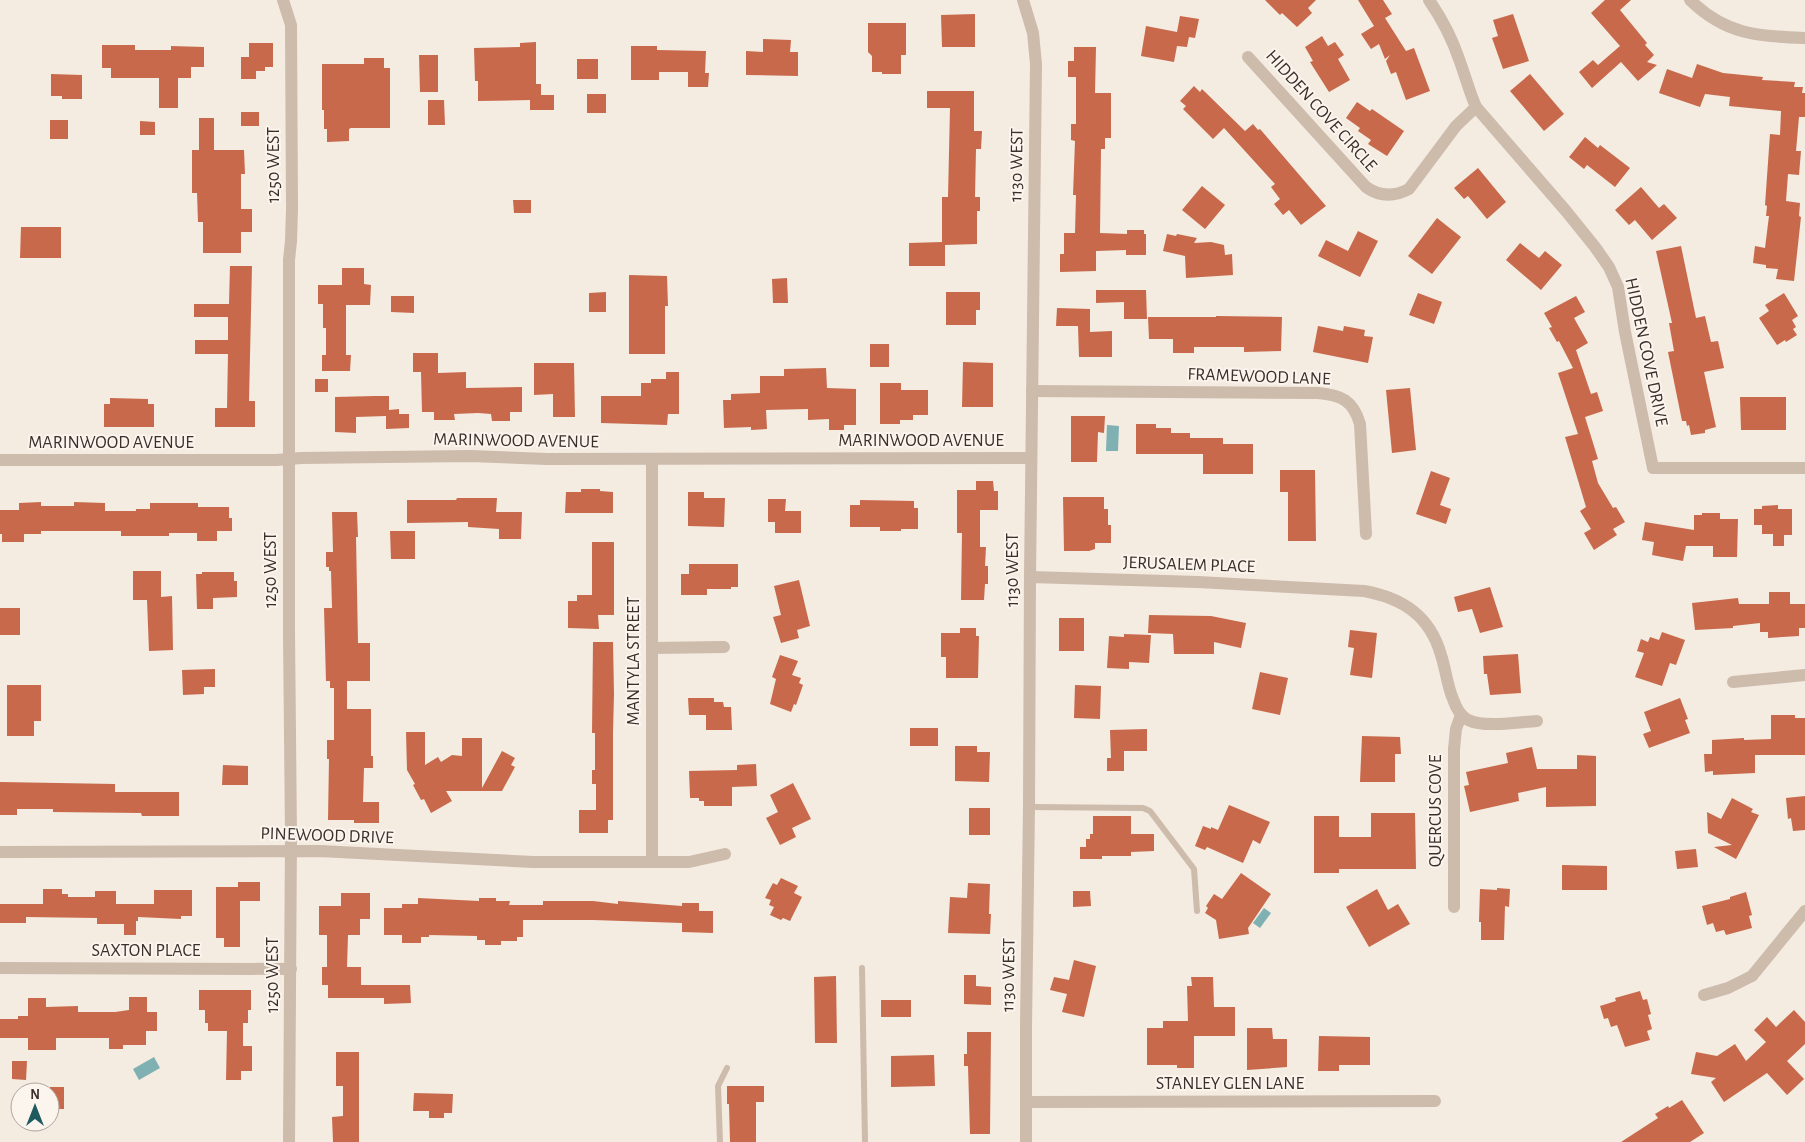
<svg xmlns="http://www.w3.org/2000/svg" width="1805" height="1142" viewBox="0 0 1805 1142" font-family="'Alegreya Sans',sans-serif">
	<rect width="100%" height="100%" fill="#f4ebe1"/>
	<g fill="#7fb0b2">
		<polygon points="1107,425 1119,426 1118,451 1106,451"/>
		<polygon points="1264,908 1271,913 1260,928 1253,923"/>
		<polygon points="154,1057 160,1068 139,1080 133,1069"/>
	</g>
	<g fill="#c8694b">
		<polygon points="1265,0 1316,0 1308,8 1312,13 1297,27 1282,13 1280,15"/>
		<polygon points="1358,0 1383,0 1392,14 1385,18 1406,51 1414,48 1430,91 1406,100 1396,72 1391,74 1386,61 1390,55 1385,59 1379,44 1371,49 1361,34 1374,26"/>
		<polygon points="1605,0 1631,0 1620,10 1647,43 1645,45 1654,55 1647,62 1657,65 1638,81 1621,62 1592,88 1579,72 1593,60 1598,65 1620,46 1591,13"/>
		<polygon points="975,14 975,47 942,47 941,15"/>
		<polygon points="1513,14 1529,61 1503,69 1492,38 1498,36 1493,20"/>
		<polygon points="1180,16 1199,19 1195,38 1189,37 1187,47 1177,46 1174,62 1141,56 1146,26 1177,32"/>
		<polygon points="868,23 906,23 906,55 901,55 901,74 882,74 882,72 872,72 872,56 868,52"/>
		<polygon points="1322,36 1328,46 1335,42 1344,55 1338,59 1350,80 1329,92 1310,62 1313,61 1305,47"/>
		<polygon points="763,39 791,40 790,52 798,52 798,76 746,75 746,51 763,52"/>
		<polygon points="536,42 536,84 541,84 541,95 554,95 554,110 530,110 530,100 478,101 478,81 475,81 474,48 520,47 520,43"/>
		<polygon points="249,43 273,43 273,67 265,67 265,71 256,71 256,79 241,79 241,57 249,57"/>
		<polygon points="102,45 135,45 135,50 171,50 171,46 204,47 204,67 191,67 191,78 178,78 178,108 159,108 159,78 111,78 111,68 102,68"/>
		<polygon points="631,46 657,46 657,50 706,51 705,73 709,73 708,87 688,87 688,72 659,72 659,80 631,80"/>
		<polygon points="1074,47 1096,47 1095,93 1111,93 1111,138 1105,138 1105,149 1101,149 1100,233 1127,234 1127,230 1144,230 1144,234 1146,234 1146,255 1126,255 1126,250 1096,251 1096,271 1060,272 1060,254 1064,254 1064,233 1075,233 1076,195 1073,195 1075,141 1071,140 1071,124 1076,124 1076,77 1068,77 1068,61 1074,61"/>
		<polygon points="419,55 438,55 438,92 420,92"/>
		<polygon points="364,58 384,58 384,68 390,68 390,128 351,128 349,129 349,141 327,142 327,129 324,129 324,110 322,110 322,64 364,64"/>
		<rect x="577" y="59" width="21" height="20"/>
		<polygon points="1697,64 1723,73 1763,77 1762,80 1795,82 1794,87 1803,87 1802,93 1805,93 1805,117 1799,117 1796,151 1801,151 1799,175 1788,174 1786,201 1800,203 1799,216 1801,217 1794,281 1776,279 1778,269 1766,268 1766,265 1753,263 1755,246 1765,248 1769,216 1766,216 1767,206 1765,205 1770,134 1780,135 1781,111 1729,106 1730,97 1705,94 1700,107 1659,93 1667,69 1692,78"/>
		<polygon points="51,74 82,75 82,99 62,99 62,96 51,96"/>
		<polygon points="1530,74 1564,114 1544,131 1510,91"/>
		<polygon points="1194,86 1200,92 1202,89 1245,131 1253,124 1258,130 1260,129 1326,206 1301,225 1289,210 1283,215 1274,204 1280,199 1271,187 1275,184 1224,128 1213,139 1183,109 1186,106 1180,101"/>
		<polygon points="927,91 974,91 974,131 982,131 981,149 976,149 975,197 980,197 980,211 977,211 977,244 945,245 945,266 909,266 909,243 942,242 942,197 948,197 950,108 927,108"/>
		<rect x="587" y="94" width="19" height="19"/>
		<polygon points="428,100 444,100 445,125 428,125"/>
		<polygon points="1357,102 1370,111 1372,109 1404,131 1387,156 1368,144 1371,140 1358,131 1360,128 1346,118"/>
		<rect x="241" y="112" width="18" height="14"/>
		<polygon points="199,118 214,118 214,150 244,150 245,174 241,174 241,209 252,209 252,232 241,232 241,253 203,253 203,222 198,222 197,193 192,193 192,150 199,150"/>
		<rect x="50" y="120" width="18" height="19"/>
		<polygon points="140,121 155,122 155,135 140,135"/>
		<polygon points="1585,137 1598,148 1600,145 1630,168 1615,187 1587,165 1584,169 1569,157"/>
		<polygon points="1478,168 1506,202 1487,219 1468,196 1464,199 1454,188"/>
		<polygon points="1202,186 1225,205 1205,229 1182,210"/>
		<polygon points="1641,187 1659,208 1664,204 1677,218 1652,240 1635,220 1629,225 1615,210"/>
		<polygon points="513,200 531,200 531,213 514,213"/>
		<polygon points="1437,218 1461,237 1432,274 1408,256"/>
		<polygon points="21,227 61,227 61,258 20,258"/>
		<polygon points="1358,231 1378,241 1360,277 1318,256 1326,240 1348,251"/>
		<polygon points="1167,234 1176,236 1177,234 1197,238 1194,243 1211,242 1224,245 1225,255 1232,254 1233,275 1186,278 1185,256 1163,251"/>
		<polygon points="1520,243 1539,258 1545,251 1562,265 1541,290 1506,260"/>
		<polygon points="1681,246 1696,318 1705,316 1711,342 1718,341 1724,368 1704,372 1716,427 1705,430 1705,433 1691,435 1689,425 1687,426 1686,421 1682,421 1668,352 1674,351 1669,323 1672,323 1656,251"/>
		<polygon points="230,266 252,266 249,401 255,401 255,427 215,427 215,408 227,408 228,354 195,354 195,340 228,340 228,317 194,317 194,304 229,304"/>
		<polygon points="342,268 364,268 364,284 371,285 370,305 346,305 346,355 351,355 350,371 322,371 322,355 326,355 326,328 323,328 323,304 318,304 318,285 342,285"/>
		<polygon points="629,275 667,276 668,306 665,306 665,354 629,354"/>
		<polygon points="787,278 788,303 773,303 772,279"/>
		<polygon points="1096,290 1146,290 1147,319 1124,319 1124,302 1096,303"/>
		<polygon points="606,292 606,312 589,312 589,293"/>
		<polygon points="946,292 980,292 980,310 976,310 976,325 946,325"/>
		<polygon points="1418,293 1442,302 1434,324 1409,315"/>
		<polygon points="1784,293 1798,316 1792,320 1796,327 1793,329 1797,335 1786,342 1785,340 1777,345 1759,318 1769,311 1765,305"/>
		<polygon points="391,296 414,296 414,313 391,312"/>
		<polygon points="1576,296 1585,312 1574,318 1588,343 1576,350 1591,394 1597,392 1603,411 1585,417 1598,459 1592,461 1598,483 1613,508 1616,507 1625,522 1613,529 1617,535 1594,550 1584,533 1591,529 1580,511 1586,507 1565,437 1578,434 1558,373 1573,368 1559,341 1557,342 1549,328 1552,327 1544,313"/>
		<polygon points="1057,308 1090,309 1090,332 1112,331 1112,357 1079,357 1078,326 1056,326"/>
		<polygon points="1216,316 1282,317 1281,351 1244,352 1244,347 1194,347 1194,353 1173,353 1173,339 1149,339 1148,317 1216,317"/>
		<polygon points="1318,326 1343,331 1344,326 1365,330 1364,336 1373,337 1368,363 1313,352"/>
		<rect x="870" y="344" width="19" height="23"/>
		<polygon points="413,353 438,353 438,373 466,372 466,388 522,387 522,412 510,412 510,421 492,421 491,414 478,413 454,414 455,420 434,420 434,412 422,412 421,372 413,372"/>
		<polygon points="963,362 993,363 993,407 962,407"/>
		<polygon points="534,363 574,363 575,417 553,417 553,394 534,395"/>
		<polygon points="826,368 827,388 856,389 856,425 844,425 844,430 829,430 829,419 808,420 808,409 766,410 767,429 751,430 751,427 724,428 723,400 731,400 731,394 760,393 760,376 784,376 784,369"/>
		<polygon points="666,372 679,372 679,414 668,414 667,425 601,423 601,396 641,396 641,383 651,383 651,379 666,379"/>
		<rect x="315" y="379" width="13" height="13"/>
		<polygon points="880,383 901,383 901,390 928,390 928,415 913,415 913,420 900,420 900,424 880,424"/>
		<polygon points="1410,388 1416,450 1392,453 1386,390"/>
		<polygon points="375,396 389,396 389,410 399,409 399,414 409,414 409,428 386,429 386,416 356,417 356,433 335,432 335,397"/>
		<polygon points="1740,397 1786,397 1786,430 1741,430"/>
		<polygon points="110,398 148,399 148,404 154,404 154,427 104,427 104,404 110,404"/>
		<polygon points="1071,416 1105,416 1104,433 1098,432 1097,462 1071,462"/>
		<polygon points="1136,424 1156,424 1156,428 1171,428 1171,433 1190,433 1190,438 1223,438 1223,444 1253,444 1253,474 1203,474 1203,454 1136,454"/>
		<polygon points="1280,470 1315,470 1316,541 1288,541 1288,492 1280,492"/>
		<polygon points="1431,471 1450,478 1440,505 1451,509 1446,524 1416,514"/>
		<polygon points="976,481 993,481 994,491 998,491 998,510 980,510 980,547 986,547 985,566 988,566 988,584 985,584 984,600 961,600 962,533 957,533 957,490 976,490"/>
		<polygon points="581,489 600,489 600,491 613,492 613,513 565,513 566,492 581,492"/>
		<polygon points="688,492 704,492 704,498 725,498 724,527 688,526"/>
		<polygon points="1063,497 1104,497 1104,509 1108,509 1108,525 1111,525 1111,543 1095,543 1095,549 1089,551 1064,551"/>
		<polygon points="457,498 497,498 496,512 522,512 521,539 499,539 499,529 468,527 468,522 407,523 407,500 456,500"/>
		<polygon points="768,499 786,499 785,511 801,511 801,533 775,533 775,522 768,522"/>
		<polygon points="860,500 914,501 914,508 918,508 918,529 901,529 901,531 880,531 880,527 850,527 850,505 860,505"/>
		<polygon points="41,502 41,506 74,506 74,502 105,503 105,511 136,511 136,509 150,509 150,503 198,503 198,507 229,507 229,518 232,518 232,531 217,531 217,541 197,541 197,533 169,533 169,536 121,536 121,531 41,531 41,534 24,534 24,542 2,542 2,534 0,534 0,510 19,510 19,503"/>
		<polygon points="1778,505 1778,509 1792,509 1792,535 1784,535 1784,546 1773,546 1773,534 1762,534 1762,525 1754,525 1754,509 1762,509 1762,506"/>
		<polygon points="332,512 357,512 358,537 356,537 358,643 370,643 370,681 347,681 347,709 371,709 371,756 373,756 373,768 364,768 363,802 379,802 379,823 354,823 354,820 328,820 329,759 327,759 327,740 334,740 334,688 330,688 330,681 326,681 324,608 332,608 331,571 329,571 329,567 326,567 326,552 333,552"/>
		<polygon points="1702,513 1720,513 1720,519 1738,519 1737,557 1713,557 1713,546 1686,546 1683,561 1652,555 1654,542 1642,540 1645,522 1694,530 1694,515 1702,515"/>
		<polygon points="390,531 415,531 415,559 391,559"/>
		<polygon points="592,542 614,542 614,615 598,615 599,629 568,628 568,601 577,601 577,595 592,595"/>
		<polygon points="689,564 738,564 738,587 731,587 731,589 707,589 707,595 681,595 681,574 689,574"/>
		<polygon points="133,571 161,571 161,597 172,596 173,650 149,651 147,600 133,600"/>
		<polygon points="202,572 234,572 234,581 237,581 237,597 213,598 213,609 197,609 196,574 202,574"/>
		<polygon points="799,580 810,626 797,630 799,638 781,643 773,617 781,615 774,586"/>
		<polygon points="1490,587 1503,627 1480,633 1472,609 1458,612 1454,597"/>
		<polygon points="1769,592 1790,592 1790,604 1805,604 1805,628 1799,628 1799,636 1768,638 1768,632 1760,632 1760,623 1733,626 1733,628 1695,630 1692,603 1738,598 1739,604 1769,604"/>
		<rect x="0" y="608" width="20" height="27"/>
		<polygon points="1149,615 1211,616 1246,623 1241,648 1214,642 1214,654 1174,654 1173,634 1148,633"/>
		<rect x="1059" y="618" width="25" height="33"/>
		<polygon points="960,628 976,628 976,636 979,636 978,678 946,678 946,657 941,657 941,633 960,633"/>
		<polygon points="1350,630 1377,633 1372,678 1350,675 1354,648 1348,647"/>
		<polygon points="1662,632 1685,640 1676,665 1670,663 1662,686 1635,677 1644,653 1637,651 1641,639 1648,642 1650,637 1659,640"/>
		<polygon points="1124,634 1151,635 1149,663 1129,662 1129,669 1107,668 1109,636 1124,637"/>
		<polygon points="593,642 613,642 614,694 613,732 613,820 608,820 608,833 579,833 579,810 596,810 596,784 592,784 592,770 595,770 595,733 592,733"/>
		<polygon points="1518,654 1521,693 1490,695 1487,674 1484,674 1483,656"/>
		<polygon points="780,655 798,661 792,675 801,678 799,683 803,685 796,705 794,704 791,712 770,704 776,679 772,677"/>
		<polygon points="215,669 215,687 204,687 204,694 183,695 182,670"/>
		<polygon points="1260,672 1288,678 1280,715 1252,709"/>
		<polygon points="7,685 41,685 41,721 34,721 34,736 7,736"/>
		<polygon points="1075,685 1101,686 1100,719 1074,718"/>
		<polygon points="688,698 714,698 714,702 723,702 724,707 731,707 732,730 706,730 706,715 689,715"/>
		<polygon points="1680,698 1688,719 1685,720 1690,733 1649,748 1643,734 1651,731 1644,712"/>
		<polygon points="1771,715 1795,715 1795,718 1805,718 1805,755 1755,755 1755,773 1713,775 1713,771 1705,772 1704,754 1712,754 1712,740 1744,738 1744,740 1771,739"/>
		<rect x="910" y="728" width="28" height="18"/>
		<polygon points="1147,729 1147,751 1124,751 1124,771 1107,771 1107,758 1111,758 1110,730"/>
		<polygon points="406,732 425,732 425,765 438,757 441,762 452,755 462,756 462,738 482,738 482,788 502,751 515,758 511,765 515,767 502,791 446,791 452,801 431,813 424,799 421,800 413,785 415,784 407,770"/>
		<polygon points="1362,736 1400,737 1401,754 1395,754 1395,782 1360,782"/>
		<polygon points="955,746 977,746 977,752 990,752 989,782 955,781"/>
		<polygon points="1532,747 1537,769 1577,769 1577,755 1596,756 1596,806 1546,807 1546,787 1518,793 1519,801 1470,812 1464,786 1469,785 1466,772 1508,763 1506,753"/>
		<polygon points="756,764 757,786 732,787 732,806 704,806 704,801 699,801 699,798 690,798 689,771 737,770 737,765"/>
		<polygon points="223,765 248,766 248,785 222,785"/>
		<polygon points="0,782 115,784 115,792 179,792 179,816 142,816 141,813 53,812 53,809 17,809 17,815 0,815"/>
		<polygon points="793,783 811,819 792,828 796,837 780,845 766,818 778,812 770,795"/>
		<polygon points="1805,796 1805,830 1793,831 1791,818 1788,819 1786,798"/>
		<polygon points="1732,798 1753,809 1751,812 1759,815 1736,859 1714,847 1732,845 1708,833 1707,812 1721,819"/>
		<polygon points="1229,805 1270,822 1260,844 1253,840 1243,863 1207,847 1205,850 1195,846 1203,826 1211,829 1211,827 1218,830"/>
		<rect x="969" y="808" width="21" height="27"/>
		<polygon points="1371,813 1415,813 1416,869 1339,869 1339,873 1314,873 1314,816 1339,816 1339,837 1371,837"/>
		<polygon points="1093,816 1131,816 1131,834 1154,834 1154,851 1131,852 1131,856 1102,856 1102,859 1080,859 1080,847 1086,847 1086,839 1090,839 1090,834 1093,834"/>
		<polygon points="1696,849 1698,867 1677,869 1675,851"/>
		<polygon points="1562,865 1607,866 1607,890 1562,890"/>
		<polygon points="1241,873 1271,894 1248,928 1249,934 1219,939 1216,920 1205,913 1208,908 1206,906 1214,894 1222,899"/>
		<polygon points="781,878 798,886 794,893 802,897 790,921 783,918 781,920 770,915 774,907 769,905 771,900 765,898 773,883 777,885"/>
		<polygon points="238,882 260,882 260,901 240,901 240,947 224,947 224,938 216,938 216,887 238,887"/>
		<polygon points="968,883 990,884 989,914 991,914 990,934 948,933 950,897 967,898"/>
		<polygon points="1497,888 1510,889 1509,907 1505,906 1504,940 1481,940 1481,922 1479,922 1480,889 1497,890"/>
		<polygon points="43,889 62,889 62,894 68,894 68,897 95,897 95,891 116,891 116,904 154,904 154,890 192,890 192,916 181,916 181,919 138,917 138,921 136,921 136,935 124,935 124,924 97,924 97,918 26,917 26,923 0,923 0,904 43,904"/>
		<polygon points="1377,889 1388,910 1398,904 1410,924 1369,947 1346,907"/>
		<polygon points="1073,891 1090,891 1091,906 1073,907"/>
		<polygon points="1746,892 1752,915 1749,916 1752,928 1726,935 1724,930 1716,932 1713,923 1707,925 1702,906 1730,899 1730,897"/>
		<polygon points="341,893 370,893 370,919 360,919 360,935 348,935 347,967 361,967 361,985 410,985 411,1003 384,1004 384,998 328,998 328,985 322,985 322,967 327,967 327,935 319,935 319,906 341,906"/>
		<polygon points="418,898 479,901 479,898 496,898 496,901 510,901 509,905 543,905 543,901 593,901 618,904 618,901 682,906 682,903 699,903 699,911 713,911 713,933 682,932 682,923 593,920 523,920 523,937 517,937 517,941 501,941 501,945 485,945 485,940 477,940 477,936 429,935 429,937 421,937 421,943 402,943 402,935 384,935 384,908 402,908 402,904 418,904"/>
		<polygon points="1074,960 1096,966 1084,1017 1062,1012 1067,994 1050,990 1054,977 1069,980"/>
		<polygon points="964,975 976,975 976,986 991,987 991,1005 964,1004"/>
		<polygon points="836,976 837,1043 815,1043 814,977"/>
		<polygon points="1191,977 1213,977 1214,1007 1235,1007 1235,1036 1194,1036 1194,1068 1177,1068 1177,1065 1147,1065 1147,1028 1163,1028 1163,1021 1188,1021 1187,986 1192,986"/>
		<polygon points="199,990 251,990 251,1010 248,1010 248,1023 243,1023 243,1046 252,1046 252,1071 241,1071 241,1080 226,1080 227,1031 208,1031 208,1023 205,1023 205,1010 199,1010"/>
		<polygon points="1640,991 1643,1000 1647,999 1651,1014 1648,1015 1652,1029 1647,1031 1650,1040 1625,1047 1617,1025 1611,1027 1608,1018 1604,1019 1600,1006 1616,1001 1615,998"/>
		<polygon points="129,997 147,997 147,1012 157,1012 157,1031 146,1031 146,1045 123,1045 123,1049 109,1049 109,1038 56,1038 56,1050 28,1050 28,1038 0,1038 0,1019 18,1019 18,1016 28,1016 28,998 46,998 46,1007 78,1006 78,1012 115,1012 129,1010"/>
		<rect x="881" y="1000" width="30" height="17"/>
		<polygon points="1794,1010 1805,1022 1805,1044 1787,1061 1804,1079 1787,1095 1767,1073 1724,1102 1711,1082 1716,1078 1691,1074 1696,1052 1717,1056 1735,1044 1746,1061 1766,1042 1754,1030 1767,1017 1776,1027"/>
		<polygon points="1247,1028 1272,1028 1273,1039 1287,1039 1287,1067 1247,1070"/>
		<polygon points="967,1032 991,1032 990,1134 970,1134 968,1066 964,1066 964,1054 967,1054"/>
		<polygon points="1319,1036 1370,1037 1370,1065 1339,1065 1339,1071 1318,1071"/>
		<polygon points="336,1052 359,1052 359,1142 333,1142 332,1117 343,1116 343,1086 336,1086"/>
		<polygon points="934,1055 935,1086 891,1087 891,1056"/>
		<polygon points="12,1061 27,1061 26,1080 12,1079"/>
		<polygon points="727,1086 764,1086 764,1102 756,1102 756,1142 730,1142 729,1104 727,1104"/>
		<rect x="50" y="1087" width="14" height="22"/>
		<polygon points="414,1093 453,1094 452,1113 444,1113 444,1118 429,1118 429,1111 413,1111"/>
		<polygon points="1682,1100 1704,1133 1690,1142 1621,1142 1658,1118 1655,1114 1668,1106 1669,1108"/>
	</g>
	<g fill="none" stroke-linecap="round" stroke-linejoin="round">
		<g stroke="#cdbbac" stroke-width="6">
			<polyline points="1029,807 1143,808 1150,811 1194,869 1197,911"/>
			<polyline points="862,968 865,1142"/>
			<polyline points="720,1142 718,1086 727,1068"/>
		</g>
		<g stroke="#cdbbac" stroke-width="12">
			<polyline points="283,0 291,25 292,209 291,241 289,260 289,634 291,836 289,1142"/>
			<polyline points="1023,0 1033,33 1036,64 1030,577 1029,807 1026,1027 1026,1142"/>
			<path d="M1429 0C1442 19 1452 38 1459 59 1465 75 1469 91 1476 107L1566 211 1595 247 1609 267 1618 287 1625 332 1653 468H1805"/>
			<path d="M1690 0C1726 35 1757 36 1805 38"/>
			<path d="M1248 57 1366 187C1380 197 1394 197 1409 189L1456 126 1476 107"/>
			<path d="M1032 391 1318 393C1341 395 1353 400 1360 424L1366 534"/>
			<polyline points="652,459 652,862"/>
			<polyline points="0,460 276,460 301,458 471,456 547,459 1031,458"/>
			<path d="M1030 577 1198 582 1364 591C1403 598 1430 616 1441 655 1446 670 1447 685 1453 699 1456 708 1460 716 1468 720 1485 728 1518 722 1537 721"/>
			<polyline points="652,648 724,647"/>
			<polyline points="1733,682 1805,675"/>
			<polyline points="0,852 320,851 533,862 689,862 725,854"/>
			<polyline points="1454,907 1454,749 1456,729 1461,715"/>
			<polyline points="0,968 291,969"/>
			<polyline points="1704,995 1728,988 1752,976 1805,911"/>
			<polyline points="1026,1102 1435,1101"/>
		</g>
	</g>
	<g text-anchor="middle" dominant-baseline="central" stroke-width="4" stroke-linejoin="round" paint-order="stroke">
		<g font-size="18" fill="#3b302b" stroke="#fbf5ee">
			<text transform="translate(1321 111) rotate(48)">HIDDEN COVE CIRCLE</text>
			<text transform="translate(274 165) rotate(-90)">1250 WEST</text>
			<text transform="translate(1017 165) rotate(-89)">1130 WEST</text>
			<text transform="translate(1646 352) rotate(78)">HIDDEN COVE DRIVE</text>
			<text transform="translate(1259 377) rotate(2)">FRAMEWOOD LANE</text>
			<text transform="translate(516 441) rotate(1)">MARINWOOD AVENUE</text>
			<text x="921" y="441">MARINWOOD AVENUE</text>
			<text x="111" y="443">MARINWOOD AVENUE</text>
			<text transform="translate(1189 565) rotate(2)">JERUSALEM PLACE</text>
			<text transform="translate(271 570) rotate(-90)">1250 WEST</text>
			<text transform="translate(1013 570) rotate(-90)">1130 WEST</text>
			<text transform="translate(634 661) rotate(-90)">MANTYLA STREET</text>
			<text transform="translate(1436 811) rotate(-90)">QUERCUS COVE</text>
			<text transform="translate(327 836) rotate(2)">PINEWOOD DRIVE</text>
			<text x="146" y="951">SAXTON PLACE</text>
			<text transform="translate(273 975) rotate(-90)">1250 WEST</text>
			<text transform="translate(1009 975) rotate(-89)">1130 WEST</text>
			<text x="1230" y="1084">STANLEY GLEN LANE</text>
		</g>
	</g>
	<g transform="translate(35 1107)"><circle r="24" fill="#fbf5ee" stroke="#aea6a0"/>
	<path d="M0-4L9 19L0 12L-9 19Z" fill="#1f5a5e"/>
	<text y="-8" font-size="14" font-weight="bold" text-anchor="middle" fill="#3b302b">N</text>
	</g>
</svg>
